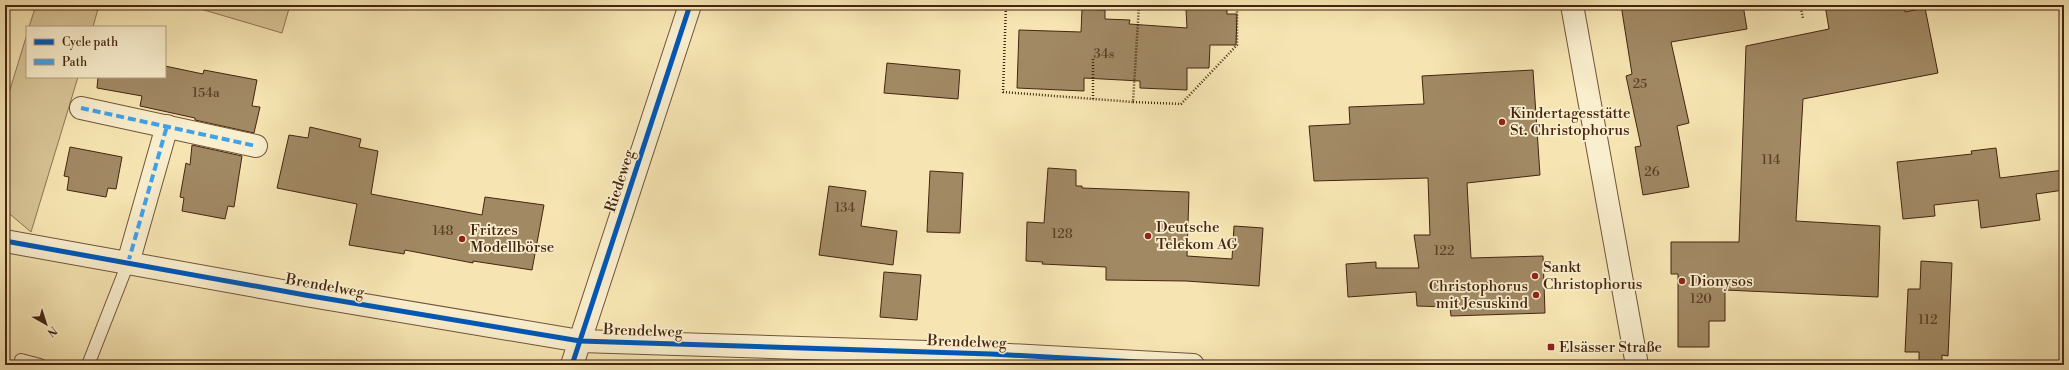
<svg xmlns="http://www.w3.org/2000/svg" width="2069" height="370" viewBox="0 0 2069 370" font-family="'Libre Bodoni',serif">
	<rect width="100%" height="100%" fill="#f6e5b2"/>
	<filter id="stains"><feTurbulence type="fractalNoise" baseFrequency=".005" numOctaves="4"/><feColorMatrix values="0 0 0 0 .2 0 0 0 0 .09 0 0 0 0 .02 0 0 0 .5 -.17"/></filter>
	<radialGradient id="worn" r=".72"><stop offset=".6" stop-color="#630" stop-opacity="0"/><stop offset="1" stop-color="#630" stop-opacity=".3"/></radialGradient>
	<g fill="#d8c496" stroke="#8e7453">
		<polygon points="36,5 99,5 93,27 29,27"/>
		<polygon points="187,5 290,5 282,33"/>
		<polygon points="27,34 27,77 78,77 31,232 5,210 5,106"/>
	</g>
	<g fill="#a18964" stroke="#452510">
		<polygon points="1621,5 1743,5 1747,29 1671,42 1689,123 1677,126 1689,187 1643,195 1635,147 1641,146 1626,76 1632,74"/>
		<polygon points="1825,5 1905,5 1905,12 1925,8 1938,73 1803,99 1796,221 1880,226 1878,297 1725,290 1725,321 1709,321 1709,347 1678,347 1678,274 1671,274 1671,242 1739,242 1746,46 1829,29"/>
		<polygon points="1082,9 1105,10 1105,19 1130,20 1129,24 1187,28 1186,9 1227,9 1227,14 1237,14 1236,45 1210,45 1209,68 1187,68 1187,90 1140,88 1140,81 1084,78 1084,91 1017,88 1019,30 1081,32"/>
		<polygon points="887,63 960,70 958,99 884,93"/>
		<polygon points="165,66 203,74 204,70 257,80 252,106 260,107 254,133 195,120 195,118 140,106 142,96 97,88 98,77 165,77"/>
		<polygon points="1533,70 1540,175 1467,183 1471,258 1543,256 1545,313 1451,316 1450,307 1417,306 1416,292 1348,297 1346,264 1376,262 1376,268 1419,268 1414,235 1430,235 1428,178 1314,181 1309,126 1350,124 1349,107 1424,104 1422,76"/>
		<polygon points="310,127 361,139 359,147 378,151 371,194 482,215 485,197 544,205 532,270 473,261 473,263 405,250 404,254 349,245 357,204 277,188 289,135 308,138"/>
		<polygon points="192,145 242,156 234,207 228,206 225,219 182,211 184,198 180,197 186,163 190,165"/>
		<polygon points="70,147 122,157 116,189 108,188 106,197 67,190 69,177 64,176"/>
		<polygon points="1996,148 2000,178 2064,170 2064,190 2036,194 2040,220 1981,228 1978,200 1934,205 1935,216 1903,219 1897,162 1972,154 1971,151"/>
		<polygon points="1048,168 1076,170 1076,186 1082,186 1082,188 1189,192 1187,256 1232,259 1234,226 1263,228 1259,286 1186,281 1106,280 1106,267 1042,264 1043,262 1026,261 1027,222 1044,223"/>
		<polygon points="930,171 963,173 960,233 927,232"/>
		<polygon points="829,186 866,191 861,226 897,231 893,265 819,255"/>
		<polygon points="1921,261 1952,263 1948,356 1942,355 1942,362 1919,361 1919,352 1905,352 1908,289 1920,289"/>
		<polygon points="884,272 921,275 917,320 880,317"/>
	</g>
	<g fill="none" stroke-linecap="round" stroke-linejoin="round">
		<defs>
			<g id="lane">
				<polyline points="21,360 40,365"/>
				<polyline points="88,365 128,263"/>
			</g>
			<g id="street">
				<polyline points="1572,5 1637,365"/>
				<polyline points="81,108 256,146"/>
				<polyline points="5,241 305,295 580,341 991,354 1193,365"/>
				<polyline points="128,263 167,126"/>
				<polyline points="572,365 690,5"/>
			</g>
		</defs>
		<use href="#lane" stroke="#715538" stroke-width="14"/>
		<use href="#street" stroke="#715538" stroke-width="24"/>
		<g stroke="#452510" stroke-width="2.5" stroke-dasharray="1 2" stroke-linecap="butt">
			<polyline points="1006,5 1003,92 1133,102 1139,5"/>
			<polyline points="1800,5 1803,18"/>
			<polyline points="1093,99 1093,59"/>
			<polyline points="1133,102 1181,104 1237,45 1237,5"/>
		</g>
		<use href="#lane" stroke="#f9eecd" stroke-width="12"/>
		<use href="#street" stroke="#f9eecd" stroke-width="22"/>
		<g stroke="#3fa2ea" stroke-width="4" stroke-dasharray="8 4" stroke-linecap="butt">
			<polyline points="81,108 256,146"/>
			<polyline points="128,263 167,126"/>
		</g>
		<defs>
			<g id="cycleway">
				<polyline points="5,241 305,295 580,341 991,354 1193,365"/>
				<polyline points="572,365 690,5"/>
			</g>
		</defs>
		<use href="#cycleway" stroke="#f9eecd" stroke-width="8"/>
		<use href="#cycleway" stroke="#0057b8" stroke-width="5"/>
	</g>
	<g fill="#8f2418" stroke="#f9eecd" stroke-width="1.5">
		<circle cx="1502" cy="122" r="4"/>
		<circle cx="1148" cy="236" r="4"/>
		<circle cx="462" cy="239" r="4"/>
		<circle cx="1535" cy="276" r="4"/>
		<circle cx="1682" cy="281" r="4"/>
		<circle cx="1536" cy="295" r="4"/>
		<rect x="1547" y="343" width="8" height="8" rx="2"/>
	</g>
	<g text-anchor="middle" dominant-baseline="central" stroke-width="3.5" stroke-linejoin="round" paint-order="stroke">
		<g font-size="13" fill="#5c3e25">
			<text x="1104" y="54">34s</text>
			<text x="1640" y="84">25</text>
			<text x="206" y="93">154a</text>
			<text x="1771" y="160">114</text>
			<text x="1652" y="172">26</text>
			<text x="845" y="208">134</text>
			<text x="443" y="231">148</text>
			<text x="1062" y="234">128</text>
			<text x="1444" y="251">122</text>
			<text x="1701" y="299">120</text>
			<text x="1928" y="320">112</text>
		</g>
		<g font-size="15" fill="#452510" stroke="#f9eecd" text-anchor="start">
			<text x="1510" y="113">Kindertagesstätte<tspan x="1510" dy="17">St. Christophorus</tspan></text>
			<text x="1156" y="227">Deutsche<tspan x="1156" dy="17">Telekom AG</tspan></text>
			<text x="470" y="230">Fritzes<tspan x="470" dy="17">Modellbörse</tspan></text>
			<text x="1543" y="267">Sankt<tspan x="1543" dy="17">Christophorus</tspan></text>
			<text x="1690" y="281">Dionysos</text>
			<text x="1528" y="286" text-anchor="end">Christophorus<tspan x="1528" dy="17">mit Jesuskind</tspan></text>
			<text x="1559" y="347">Elsässer Straße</text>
		</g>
		<g font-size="15" fill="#452510" stroke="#f9eecd">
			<text transform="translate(620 181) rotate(-72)">Riedeweg</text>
			<text transform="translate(325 286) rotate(10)">Brendelweg</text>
			<text transform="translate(643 331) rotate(2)">Brendelweg</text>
			<text transform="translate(967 342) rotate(2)">Brendelweg</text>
		</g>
	</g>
	<rect width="2069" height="370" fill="none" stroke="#f6e5b2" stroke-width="20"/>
	<rect x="6" y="6" width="2057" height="358" fill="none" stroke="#452510" stroke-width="2"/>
	<rect x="10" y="10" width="2049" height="350" fill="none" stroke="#452510"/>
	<rect x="26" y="26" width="140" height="52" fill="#f9eecd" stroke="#b19e81"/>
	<rect x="34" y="39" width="20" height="6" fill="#0057b8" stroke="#b19e81"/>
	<text x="62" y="46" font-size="12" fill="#452510">Cycle path</text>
	<rect x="34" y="59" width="20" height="6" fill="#3fa2ea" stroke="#b19e81"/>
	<text x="62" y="66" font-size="12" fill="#452510">Path</text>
	<g transform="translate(46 324) rotate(141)" stroke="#f9eecd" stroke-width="3" paint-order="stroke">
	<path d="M0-3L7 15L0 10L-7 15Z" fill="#452510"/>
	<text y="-6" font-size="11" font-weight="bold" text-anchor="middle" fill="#452510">N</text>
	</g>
	<rect width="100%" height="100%" filter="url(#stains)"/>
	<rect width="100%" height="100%" fill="url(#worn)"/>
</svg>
